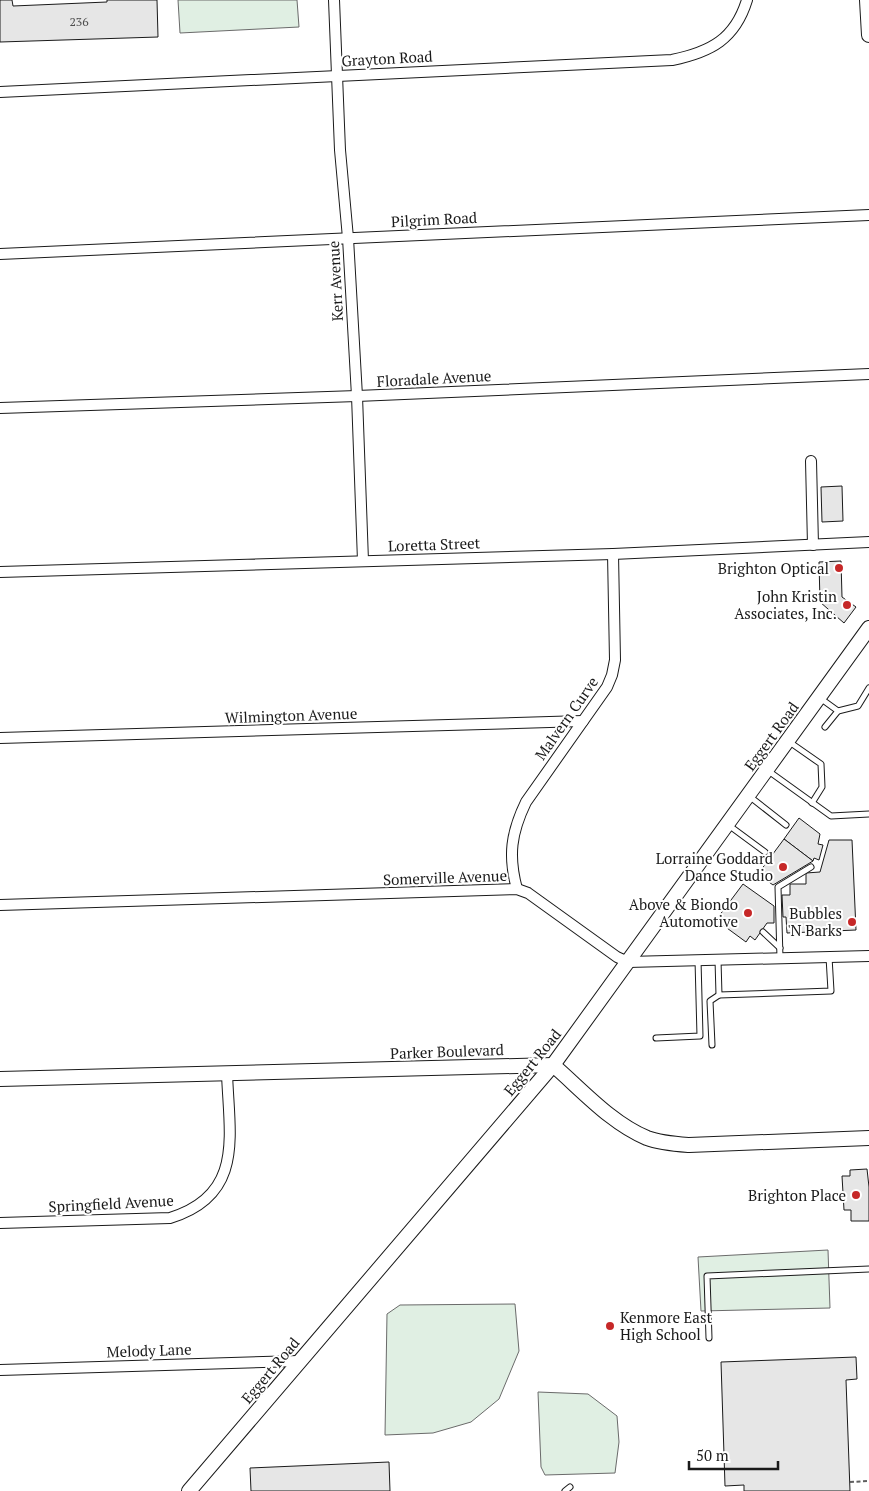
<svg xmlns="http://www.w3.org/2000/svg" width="869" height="1491" viewBox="0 0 869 1491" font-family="'PT Serif',serif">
	<rect width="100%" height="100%" fill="#fff"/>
	<g fill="#e0efe3" stroke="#6a6a6a">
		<polygon points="178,0 297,0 299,27 180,33"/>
		<polygon points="828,1250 830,1308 701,1311 698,1257"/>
		<polygon points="515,1304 519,1351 499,1399 471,1422 433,1433 385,1435 387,1314 400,1305"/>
		<polygon points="538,1392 588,1394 617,1416 619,1442 615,1473 545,1475 541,1467"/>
	</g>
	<g fill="#e6e6e6" stroke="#1a1a1a">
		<polygon points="0,0 12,0 13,6 107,2 107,0 157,0 158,37 0,42"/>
		<polygon points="842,486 843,521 822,522 821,487"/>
		<polygon points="841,561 842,597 856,607 844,623 820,602 819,562"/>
		<polygon points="799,818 820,834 818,844 823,845 819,860 814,858 813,861 784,839"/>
		<polygon points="784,839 813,861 773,885 758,874"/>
		<polygon points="829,840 852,840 856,930 787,933 786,917 783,917 782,895 790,895 790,884 806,884 806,873 820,872"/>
		<polygon points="743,884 774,906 774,923 767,923 755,940 750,936 746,942 716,920"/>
		<polygon points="867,1169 869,1187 869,1221 851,1221 851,1210 844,1210 842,1176 850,1176 850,1170"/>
		<polygon points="856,1357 857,1379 846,1380 850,1491 744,1491 744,1485 725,1486 721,1362"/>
		<polygon points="389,1462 390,1491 251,1491 250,1468"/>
	</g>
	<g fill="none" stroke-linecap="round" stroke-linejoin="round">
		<defs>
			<g id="service">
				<polyline points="820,698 838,711"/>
				<polyline points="825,727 838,711 858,706 869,688"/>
				<polyline points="788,741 821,764 822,787 812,803"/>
				<polyline points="767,770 831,816 869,814"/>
				<polyline points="749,796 786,825"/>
				<polyline points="727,824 765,852"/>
				<polyline points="763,932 780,948"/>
				<polyline points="780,958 778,887 811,867"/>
				<polyline points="718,960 719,995 831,991 829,957"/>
				<polyline points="656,1038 700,1036 698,960"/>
				<polyline points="712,1045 710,1001 719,995"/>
				<polyline points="709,1338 707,1276 869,1269"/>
				<polyline points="565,1491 570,1487"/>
			</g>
			<g id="minor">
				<polyline points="334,0 340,150 348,238 357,396 363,561"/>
				<path d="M0 92 672 60C711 52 735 39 747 0"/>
				<polyline points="0,254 869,215"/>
				<polyline points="0,408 357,396 869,374"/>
				<polyline points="811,461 813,545"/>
				<polyline points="0,572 613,554 869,542"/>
				<polyline points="0,738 583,721"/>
				<path d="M517 889C508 856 511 833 526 802L607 687 612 675 615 660 613 554"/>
				<polyline points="0,905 517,889 528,893 617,957 628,962 869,956"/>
				<path d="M0 1223 170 1218C245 1195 229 1135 227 1073"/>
				<polyline points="0,1370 299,1361"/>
			</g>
			<g id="tertiary">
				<polyline points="867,0 869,35"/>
				<path d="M0 1079 553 1065C582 1090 611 1123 647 1138 660 1143 675 1144 689 1145L869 1138"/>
				<polyline points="189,1491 553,1065 869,628"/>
			</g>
		</defs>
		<use href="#service" stroke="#1a1a1a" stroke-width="7"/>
		<use href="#minor" stroke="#1a1a1a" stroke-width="12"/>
		<use href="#tertiary" stroke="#1a1a1a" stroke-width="16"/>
		<polyline stroke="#5f5f5f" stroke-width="2" stroke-dasharray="4 2.5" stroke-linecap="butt" points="850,1482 869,1481"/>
		<use href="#service" stroke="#fff" stroke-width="5"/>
		<use href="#minor" stroke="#fff" stroke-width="10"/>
		<use href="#tertiary" stroke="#fff" stroke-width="14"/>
	</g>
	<g fill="#c62828" stroke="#fff" stroke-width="2">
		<circle cx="839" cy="568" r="5"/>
		<circle cx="847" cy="605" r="5"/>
		<circle cx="783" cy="867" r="5"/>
		<circle cx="748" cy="913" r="5"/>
		<circle cx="852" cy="922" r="5"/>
		<circle cx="856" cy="1195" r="5"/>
		<circle cx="610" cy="1326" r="5"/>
	</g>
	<g text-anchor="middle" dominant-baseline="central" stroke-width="4" stroke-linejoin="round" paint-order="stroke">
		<g font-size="12" fill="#4d4d4d">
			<text x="79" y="21">236</text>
		</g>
		<g font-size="15" fill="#1a1a1a" stroke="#fff">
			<text transform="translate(387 58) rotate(-3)">Grayton Road</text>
			<text transform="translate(434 219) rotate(-3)">Pilgrim Road</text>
			<text transform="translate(335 281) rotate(-93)">Kerr Avenue</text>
			<text transform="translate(434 378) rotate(-3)">Floradale Avenue</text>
			<text transform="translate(434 544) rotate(-2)">Loretta Street</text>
			<text transform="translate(291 715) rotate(-2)">Wilmington Avenue</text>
			<text transform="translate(566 718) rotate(-55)">Malvern Curve</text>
			<text transform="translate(771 736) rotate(-54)">Eggert Road</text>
			<text transform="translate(445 877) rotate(-2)">Somerville Avenue</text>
			<text transform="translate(447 1051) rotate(-2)">Parker Boulevard</text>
			<text transform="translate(532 1062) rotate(-51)">Eggert Road</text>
			<text transform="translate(111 1203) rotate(-3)">Springfield Avenue</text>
			<text transform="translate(149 1350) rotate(-2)">Melody Lane</text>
			<text transform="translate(270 1370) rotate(-50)">Eggert Road</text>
		</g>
		<g font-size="15" fill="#1a1a1a" stroke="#fff" text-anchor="end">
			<text x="829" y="568">Brighton Optical</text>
			<text x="837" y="596">John Kristin<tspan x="837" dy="17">Associates, Inc.</tspan></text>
			<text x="773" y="858">Lorraine Goddard<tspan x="773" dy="17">Dance Studio</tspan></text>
			<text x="738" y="904">Above &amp; Biondo<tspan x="738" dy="17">Automotive</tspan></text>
			<text x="842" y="913">Bubbles<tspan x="842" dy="17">'N Barks</tspan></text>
			<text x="846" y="1195">Brighton Place</text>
			<text x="620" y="1317" text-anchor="start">Kenmore East<tspan x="620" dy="17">High School</tspan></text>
		</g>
	</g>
	<path d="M689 1461v8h89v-8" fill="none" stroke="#1a1a1a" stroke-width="2.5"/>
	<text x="696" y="1461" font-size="15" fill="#1a1a1a" stroke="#ffffff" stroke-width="4" paint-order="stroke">50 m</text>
</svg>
